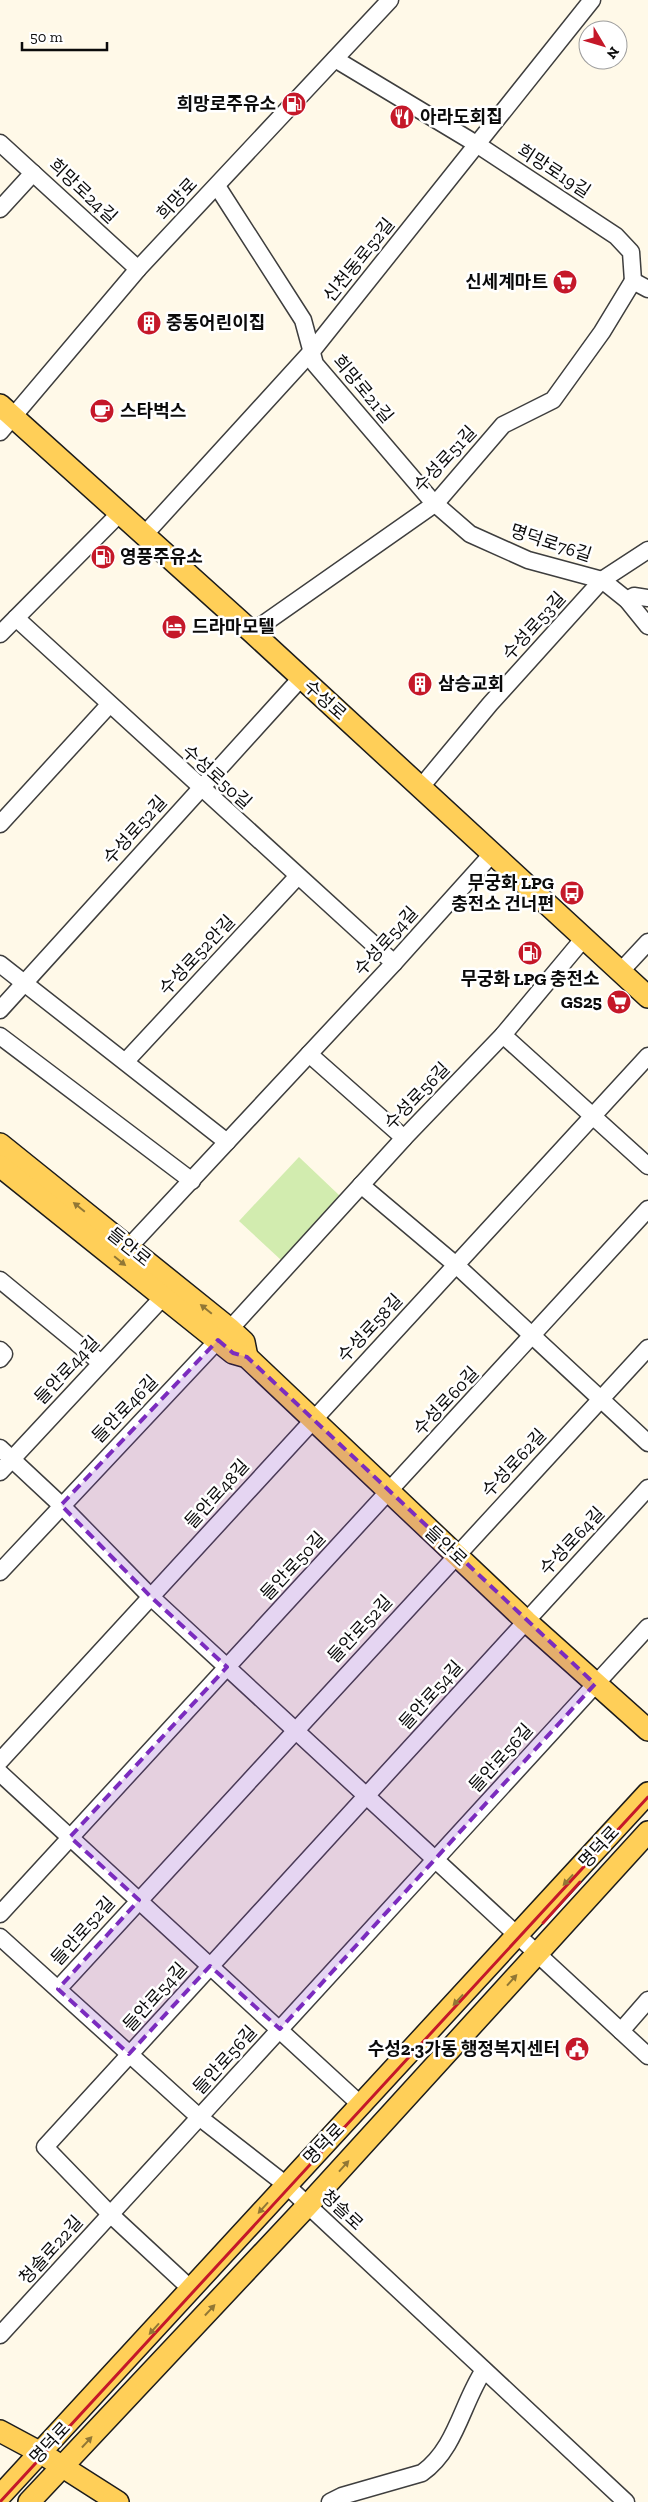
<svg xmlns="http://www.w3.org/2000/svg" width="648" height="2502" viewBox="0 0 648 2502" font-family="'Zilla Slab','Noto Sans KR',serif">
	<rect width="100%" height="100%" fill="#fff9e8"/>
	<polygon fill="#d2ecaf" points="299,1157 340,1196 281,1260 239,1221"/>
	<g fill="none" stroke-linecap="round" stroke-linejoin="round">
		<defs>
			<g id="minor">
				<polyline points="335,59 478,145 616,236 631,252 633,281"/>
				<polyline points="0,143 138,269"/>
				<polyline points="217,186 303,320 315,364 432,501 470,534 528,560 602,580 627,600 648,626"/>
				<polyline points="0,209 33,173"/>
				<polyline points="633,281 648,289"/>
				<polyline points="0,432 138,269 390,0"/>
				<polyline points="145,534 312,351 592,0"/>
				<polyline points="627,600 634,596 648,598"/>
				<polyline points="16,618 394,963"/>
				<polyline points="252,632 436,503 503,425 553,400 602,332 633,281"/>
				<polyline points="0,634 120,513"/>
				<polyline points="421,787 490,704 602,580 648,550"/>
				<polyline points="0,824 109,705"/>
				<polyline points="0,964 227,1142"/>
				<polyline points="620,972 648,942"/>
				<polyline points="0,1010 301,678"/>
				<polyline points="503,1035 648,1166"/>
				<polyline points="0,1036 192,1181"/>
				<polyline points="309,1054 404,1138"/>
				<polyline points="126,1061 297,877"/>
				<polyline points="361,1185 456,1265 648,1443"/>
				<polyline points="129,1247 394,963 492,854"/>
				<polyline points="0,1280 101,1363"/>
				<polyline points="230,1329 404,1138 503,1035 584,938"/>
				<polyline points="0,1350 4,1354 0,1359"/>
				<polyline points="0,1448 61,1505 151,1597 648,2056"/>
				<polyline points="0,1472 164,1296"/>
				<polyline points="0,1572 218,1340"/>
				<polyline points="0,1761 648,1056"/>
				<polyline points="0,1773 361,2105"/>
				<polyline points="0,1914 648,1209"/>
				<polyline points="0,1937 199,2117 285,2184 626,2502"/>
				<polyline points="58,1989 648,1348"/>
				<polyline points="621,2031 648,2000"/>
				<polyline points="191,2289 110,2214 45,2147 648,1488"/>
				<polyline points="0,2335 648,1627"/>
				<path d="M330 2502 342 2496 422 2473C456 2449 462 2403 484 2370"/>
			</g>
			<g id="major">
				<polyline points="0,405 252,632 648,997"/>
				<polyline points="0,1144 230,1329 244,1342 247,1357"/>
				<polyline points="0,1166 233,1353 247,1357 526,1621 648,1730"/>
				<polyline points="0,2431 41,2453 118,2502"/>
				<polyline points="0,2496 648,1793"/>
				<polyline points="29,2502 308,2205 648,1832"/>
			</g>
		</defs>
		<use href="#minor" stroke="#3e3e3e" stroke-width="19"/>
		<use href="#major" stroke="#1c1c1c" stroke-width="24"/>
		<use href="#minor" stroke="#fff" stroke-width="16"/>
		<use href="#major" stroke="#ffcf58" stroke-width="21"/>
		<g stroke="#c51829" stroke-width="3">
			<polyline points="543,1923 580,1882"/>
			<polyline points="0,2502 648,1797"/>
		</g>
	</g>
	<defs><path id="oneway-solid" d="M-6-.8H1V-3.2L6.5 0L1 3.2V.8H-6Z" transform="scale(1.25)"/></defs>
	<g fill="#917735">
		<use href="#oneway-solid" transform="translate(79 1207) rotate(-141)"/>
		<use href="#oneway-solid" transform="translate(120 1261) rotate(39)"/>
		<use href="#oneway-solid" transform="translate(206 1309) rotate(-141)"/>
		<use href="#oneway-solid" transform="translate(568 1880) rotate(133)"/>
		<use href="#oneway-solid" transform="translate(512 1980) rotate(-48)"/>
		<use href="#oneway-solid" transform="translate(458 2000) rotate(133)"/>
		<use href="#oneway-solid" transform="translate(344 2166) rotate(-48)"/>
		<use href="#oneway-solid" transform="translate(263 2208) rotate(132)"/>
		<use href="#oneway-solid" transform="translate(210 2310) rotate(-47)"/>
		<use href="#oneway-solid" transform="translate(154 2329) rotate(132)"/>
		<use href="#oneway-solid" transform="translate(87 2442) rotate(-47)"/>
	</g>
	<path fill="#7b2cbf" fill-opacity="0.2" stroke="#7b2cbf" stroke-width="4" stroke-dasharray="10 6" stroke-linejoin="round" d="M218 1340 233 1353 247 1357 595 1684 280 2029 210 1966 129 2054 58 1989 139 1900 70 1837 227 1667 151 1597 61 1505Z"/>
	<defs>
		<symbol id="fuel-disc" viewBox="-11 -11 22 22"><circle r="9.5" fill="#c51829" stroke="#fff"/><path d="M-5.5-6h7V0h2V4h1.3V-2.5L3-4.5l.8-.8L6-3V5H2.5V1h-1V6h-7ZM-4.2-4.7v3.2H.2V-4.7Z" fill="#fff"/></symbol>
		<symbol id="restaurant-disc" viewBox="-11 -11 22 22"><circle r="9.5" fill="#c51829" stroke="#fff"/><path d="M-5-6h1v4h1v-4h1v4h1v-4h1v5L-1.5 .5V6h-2V.5L-5-1ZM5-6V6H3V1.5H1.5Q1.5-4 5-6Z" fill="#fff"/></symbol>
		<symbol id="supermarket-disc" viewBox="-11 -11 22 22"><circle r="9.5" fill="#c51829" stroke="#fff"/><path d="M-6-5.5h2.5l.6 2H6L4.5 2H-2.5L-4.4-4H-6ZM-1.5 3.2a1.3 1.3 0 1 0 .1 0ZM3 3.2a1.3 1.3 0 1 0 .1 0Z" fill="#fff"/></symbol>
		<symbol id="building-disc" viewBox="-11 -11 22 22"><circle r="9.5" fill="#c51829" stroke="#fff"/><path d="M-4-6H4V6H1V3H-1V6H-4ZM-2.5-4.3h1.7v1.8h-1.7ZM.8-4.3h1.7v1.8H.8ZM-2.5-1h1.7V.8h-1.7ZM.8-1h1.7V.8H.8Z" fill="#fff"/></symbol>
		<symbol id="cafe-disc" viewBox="-11 -11 22 22"><circle r="9.5" fill="#c51829" stroke="#fff"/><path d="M-5.5-4.5H6V0H3Q3 3.5 0 3.5H-2.5Q-5.5 3.5-5.5 0ZM3-3.2v2h1.7v-2ZM-6 4.5H4V6H-6Z" fill="#fff"/></symbol>
		<symbol id="hotel-disc" viewBox="-11 -11 22 22"><circle r="9.5" fill="#c51829" stroke="#fff"/><path d="M-6-4.5h1.5V1H6V5H4.5V3h-9V5H-6ZM-4 0a1.8 1.8 0 1 1 3.6 0ZM.5 0V-2.5h3Q6-2.5 6 0Z" fill="#fff"/></symbol>
		<symbol id="bus-disc" viewBox="-11 -11 22 22"><circle r="9.5" fill="#c51829" stroke="#fff"/><path d="M-5-6H5V4H4V6H2V4H-2V6H-4V4H-5ZM-3.5-4V0h7V-4ZM-3.5 1.2v1.5H-2V1.2ZM2 1.2v1.5H3.5V1.2Z" fill="#fff"/></symbol>
		<symbol id="civic-disc" viewBox="-11 -11 22 22"><circle r="9.5" fill="#c51829" stroke="#fff"/><path d="M-.6-6.5H3V-4.5H.6V-3L4-1V1h2V6H-6V1h2V-1L-.6-3ZM-1.2 2.5V6h2.4V2.5Z" fill="#fff"/></symbol>
	</defs>
	<g fill-rule="evenodd">
		<use href="#fuel-disc" x="280" y="90" width="28" height="28"/>
		<use href="#restaurant-disc" x="388" y="103" width="28" height="28"/>
		<use href="#supermarket-disc" x="551" y="268" width="28" height="28"/>
		<use href="#building-disc" x="135" y="309" width="28" height="28"/>
		<use href="#cafe-disc" x="88" y="397" width="28" height="28"/>
		<use href="#fuel-disc" x="89" y="543" width="28" height="28"/>
		<use href="#hotel-disc" x="160" y="613" width="28" height="28"/>
		<use href="#building-disc" x="406" y="670" width="28" height="28"/>
		<use href="#bus-disc" x="558" y="879" width="28" height="28"/>
		<use href="#fuel-disc" x="516" y="939" width="28" height="28"/>
		<use href="#supermarket-disc" x="605" y="988" width="28" height="28"/>
		<use href="#civic-disc" x="563" y="2035" width="28" height="28"/>
	</g>
	<g text-anchor="middle" dominant-baseline="central" stroke-width="5" stroke-linejoin="round" paint-order="stroke">
		<g font-size="18" font-weight="bold" fill="#0b0b0b" stroke="#fff" text-anchor="start">
			<text x="276" y="104" text-anchor="end">희망로주유소</text>
			<text x="420" y="117">아라도회집</text>
			<text x="548" y="282" text-anchor="end">신세계마트</text>
			<text x="166" y="323">중동어린이집</text>
			<text x="120" y="411">스타벅스</text>
			<text x="120" y="557">영풍주유소</text>
			<text x="192" y="627">드라마모텔</text>
			<text x="438" y="684">삼승교회</text>
			<text x="554" y="883" text-anchor="end">무궁화 LPG<tspan x="554" dy="21">충전소 건너편</tspan></text>
			<text x="530" y="979" text-anchor="middle">무궁화 LPG 충전소</text>
			<text x="602" y="1002" text-anchor="end">GS25</text>
			<text x="560" y="2049" text-anchor="end">수성2·3가동 행정복지센터</text>
		</g>
		<g font-size="18" fill="#0b0b0b" stroke="#fff">
			<text transform="translate(554 171) rotate(33)">희망로19길</text>
			<text transform="translate(83 191) rotate(43)">희망로24길</text>
			<text transform="translate(177 199) rotate(-47)">희망로</text>
			<text transform="translate(359 260) rotate(-51)">신천동로52길</text>
			<text transform="translate(363 389) rotate(50)">희망로21길</text>
			<text transform="translate(445 459) rotate(-47)">수성로51길</text>
			<text transform="translate(551 543) rotate(18)">명덕로76길</text>
			<text transform="translate(534 626) rotate(-48)">수성로53길</text>
			<text transform="translate(325 700) rotate(42)">수성로</text>
			<text transform="translate(217 777) rotate(42)">수성로50길</text>
			<text transform="translate(135 830) rotate(-48)">수성로52길</text>
			<text transform="translate(386 941) rotate(-48)">수성로54길</text>
			<text transform="translate(197 955) rotate(-47)">수성로52안길</text>
			<text transform="translate(417 1096) rotate(-46)">수성로56길</text>
			<text transform="translate(129 1247) rotate(39)">들안로</text>
			<text transform="translate(370 1328) rotate(-47)">수성로58길</text>
			<text transform="translate(67 1370) rotate(-47)">들안로44길</text>
			<text transform="translate(446 1401) rotate(-47)">수성로60길</text>
			<text transform="translate(125 1409) rotate(-46)">들안로46길</text>
			<text transform="translate(514 1463) rotate(-47)">수성로62길</text>
			<text transform="translate(217 1494) rotate(-48)">들안로48길</text>
			<text transform="translate(572 1541) rotate(-47)">수성로64길</text>
			<text transform="translate(446 1546) rotate(43)">들안로</text>
			<text transform="translate(293 1566) rotate(-47)">들안로50길</text>
			<text transform="translate(360 1629) rotate(-47)">들안로52길</text>
			<text transform="translate(431 1695) rotate(-48)">들안로54길</text>
			<text transform="translate(501 1758) rotate(-48)">들안로56길</text>
			<text transform="translate(599 1847) rotate(-47)">명덕로</text>
			<text transform="translate(83 1931) rotate(-48)">들안로52길</text>
			<text transform="translate(155 1997) rotate(-48)">들안로54길</text>
			<text transform="translate(225 2060) rotate(-48)">들안로56길</text>
			<text transform="translate(324 2144) rotate(-46)">명덕로</text>
			<text transform="translate(342 2210) rotate(43)">청솔로</text>
			<text transform="translate(51 2250) rotate(-48)">청솔로22길</text>
			<text transform="translate(50 2443) rotate(-47)">명덕로</text>
		</g>
	</g>
	<g transform="translate(603 45) rotate(128)"><circle r="24" fill="#ffffff" stroke="#9d9d9d"/>
	<path d="M0-4L9 19L0 12L-9 19Z" fill="#c51829"/>
	<text y="-8" font-size="14" font-weight="bold" text-anchor="middle" fill="#0b0b0b">N</text>
	</g>
	<path d="M22 42v8h85v-8" fill="none" stroke="#0b0b0b" stroke-width="2.5"/>
	<text x="30" y="42" font-size="15" fill="#0b0b0b" stroke="#ffffff" stroke-width="4" paint-order="stroke">50 m</text>
</svg>
